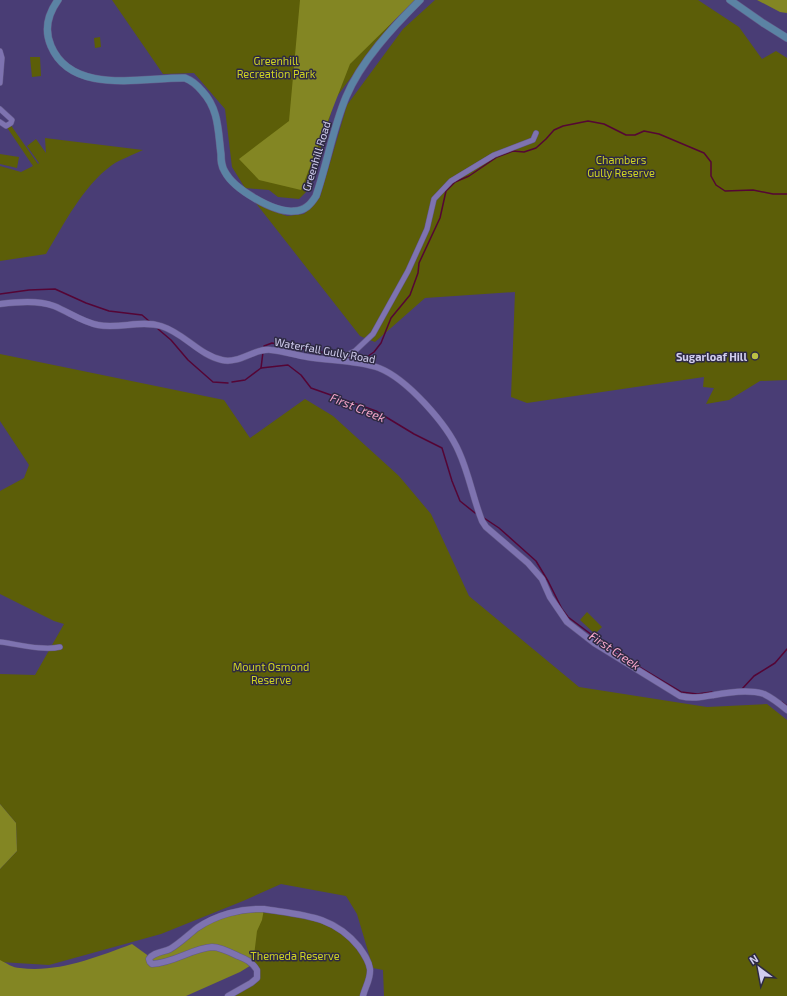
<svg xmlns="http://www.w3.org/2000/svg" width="787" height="996" viewBox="0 0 787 996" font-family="'Exo 2',sans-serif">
	<rect width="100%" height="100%" fill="#493d75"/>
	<g fill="#5c5e08">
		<polygon points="112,0 416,0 394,20 335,99 309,189 299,199 278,197 269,190 245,188 232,167 225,109 194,73 163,74"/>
		<polygon points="435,0 698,0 739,27 762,59 776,51 787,58 787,380 760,381 729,400 706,404 714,388 703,387 704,377 527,403 511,397 515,292 425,298 375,342 360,336 255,202 271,210 287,216 304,214 320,197 347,105 403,29"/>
		<polygon points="100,37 101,47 95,48 94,38"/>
		<polygon points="30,57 40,57 41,76 32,77"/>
		<path d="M10 124 38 164 39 163 27 146 36 139 46 153 45 138 143 150C133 155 121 159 112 165 83 186 64 224 46 254L0 261V166L21 172 33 166 6 126Z"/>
		<polygon points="0,154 19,157 17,168 0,164"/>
		<polygon points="0,354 224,400 250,438 305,399 333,416 399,476 431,514 469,596 579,687 707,707 767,704 787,720 787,996 384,996 383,970 373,968 357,914 346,896 281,884 243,901 161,934 49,965 0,962 0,869 17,851 16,823 0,804 0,674 35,675 64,624 54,621 0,594 0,491 24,478 29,465 0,421"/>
		<polygon points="587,612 602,627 595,634 580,620"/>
		<polygon points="244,910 320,919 353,941 370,970 363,996 228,996 254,981 255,966 150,957"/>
	</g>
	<g fill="#838623">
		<polygon points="300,0 415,0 350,64 301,190 259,180 239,159 289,121"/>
		<polygon points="757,0 787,0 787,13 780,12"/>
		<polygon points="0,804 16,823 17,851 0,869"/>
		<path d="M264 909 262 920 257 931 253 964 240 972 186 996H0V960C6 963 13 968 20 968 58 973 97 957 132 944L150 957 163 952 196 929 226 915Z"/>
	</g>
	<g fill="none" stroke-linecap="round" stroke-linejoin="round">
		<g stroke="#550535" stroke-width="1.5">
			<polyline points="0,294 29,290 55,289 86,303 109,311 142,315 149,321"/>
			<polyline points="158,329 171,340 188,360 213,382 228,383"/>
			<polyline points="264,348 264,346 272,343 298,349 307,348 335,356"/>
			<polyline points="346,358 364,359 374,352 381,343 391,318 410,295 418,273 419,263 440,218 446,191 455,182 469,176 497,157 513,151 524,152 536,148 546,139 554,130 563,126 588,121 604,124 626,135 635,135 644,131 659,134 704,153 711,162 711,176 716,185 725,191 753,190 773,194 787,194"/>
			<polyline points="261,368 263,352"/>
			<polyline points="232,382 245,380 261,368 288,365 301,375 311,388 376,411 414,434 442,448 452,481 460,501 475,513"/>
			<polyline points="484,518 499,528 536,561 548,581 562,609 568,617 596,638 631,662 681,692 697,694 712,692"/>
			<polyline points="742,689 754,676 775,663 787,649"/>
			<polyline points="782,702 787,706"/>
		</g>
		<defs>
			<g id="minor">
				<polyline points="0,51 2,58 0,83"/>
				<polyline points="0,109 12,120 11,123 6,126 0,122"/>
				<polyline points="336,360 355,351 373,334 408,271 427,229 434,199 451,181 494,155 533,140 536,133"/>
				<path d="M0 642C17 644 43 651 60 647"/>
			</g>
			<g id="tertiary">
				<path d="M0 304C17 302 38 300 54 306 69 312 82 322 98 325 119 329 141 320 161 326 184 333 199 355 222 360 240 364 254 348 271 350 283 351 295 355 307 357 330 361 356 360 379 368 407 379 447 424 459 452 469 474 473 498 482 521L486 527 528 563 542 579 550 597 567 622 594 643 680 696C692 699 702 697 714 695 729 692 749 689 764 694 772 698 780 704 787 710"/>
				<path d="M228 996 251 983 257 978V970C252 962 246 959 238 956 230 952 220 947 212 947 193 948 174 963 152 964L150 962 149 959C153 952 164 952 170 949 180 943 188 935 197 928 216 915 241 908 264 909 302 915 333 915 359 947 364 954 369 961 370 969 371 979 365 987 363 996"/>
			</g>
			<g id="secondary">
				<path d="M58 0C48 14 44 30 51 46 72 96 144 77 185 78 193 81 197 85 202 91 219 109 218 131 221 154 221 160 221 166 225 172 234 189 274 213 294 211 305 211 311 204 316 196 327 164 333 128 346 97 361 61 393 27 420 0"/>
				<polyline points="730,0 763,23 787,38"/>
			</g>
		</defs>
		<use href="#minor" stroke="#635987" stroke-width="6"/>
		<use href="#tertiary" stroke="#635987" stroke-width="7"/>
		<use href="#secondary" stroke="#635987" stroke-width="8"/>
		<use href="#minor" stroke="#7e73b0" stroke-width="5"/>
		<use href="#tertiary" stroke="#7e73b0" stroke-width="6"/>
		<use href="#secondary" stroke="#5b83a4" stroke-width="7"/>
	</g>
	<circle fill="#bbc044" stroke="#2e2a43" stroke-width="1.5" cx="755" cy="356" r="4"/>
	<g text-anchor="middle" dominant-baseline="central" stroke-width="3" stroke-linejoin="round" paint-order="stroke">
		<g font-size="11" fill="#cfd422" stroke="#2e2a43">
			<text x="276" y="60">Greenhill<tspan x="276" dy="13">Recreation Park</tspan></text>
			<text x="621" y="159">Chambers<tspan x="621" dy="13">Gully Reserve</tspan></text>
			<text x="271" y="666">Mount Osmond<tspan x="271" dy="13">Reserve</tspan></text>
			<text x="295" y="955">Themeda Reserve</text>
		</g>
		<g font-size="11" fill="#d1cdee" stroke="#2e2a43">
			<text transform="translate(316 156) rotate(-73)">Greenhill Road</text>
			<text transform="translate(325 350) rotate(10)">Waterfall Gully Road</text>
		</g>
		<g font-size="11" font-weight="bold" fill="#d1cdee" stroke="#2e2a43" text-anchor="end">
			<text x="747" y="356">Sugarloaf Hill</text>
		</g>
		<g font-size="12" font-style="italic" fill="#f9a7cc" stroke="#2e2a43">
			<text transform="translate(358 407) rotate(22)">First Creek</text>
			<text transform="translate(615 650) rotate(34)">First Creek</text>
		</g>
	</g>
	<g transform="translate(759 968) rotate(328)" stroke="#2e2a43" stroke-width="3" paint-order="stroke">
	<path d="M0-3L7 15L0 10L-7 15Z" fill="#d1cdee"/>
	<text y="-6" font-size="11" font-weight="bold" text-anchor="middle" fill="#d1cdee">N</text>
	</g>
</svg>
